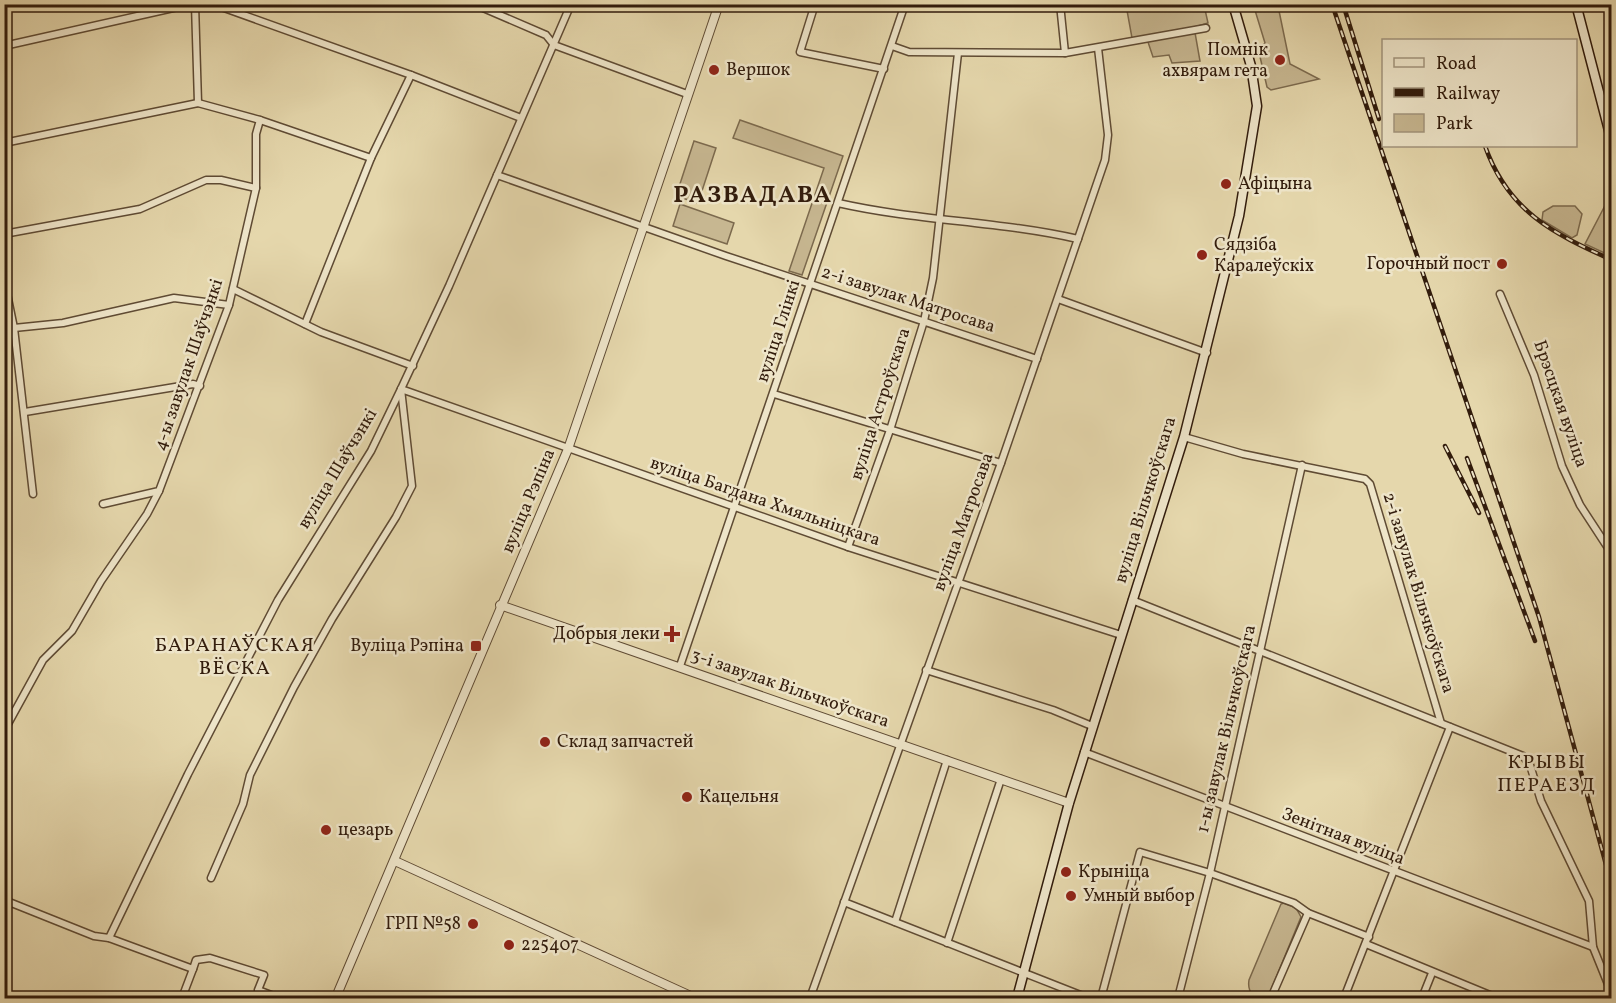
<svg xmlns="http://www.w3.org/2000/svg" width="1616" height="1003" viewBox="0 0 1616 1003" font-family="Vollkorn,serif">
	<rect width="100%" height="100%" fill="#e5d7ac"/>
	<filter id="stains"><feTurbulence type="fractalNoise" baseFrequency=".00333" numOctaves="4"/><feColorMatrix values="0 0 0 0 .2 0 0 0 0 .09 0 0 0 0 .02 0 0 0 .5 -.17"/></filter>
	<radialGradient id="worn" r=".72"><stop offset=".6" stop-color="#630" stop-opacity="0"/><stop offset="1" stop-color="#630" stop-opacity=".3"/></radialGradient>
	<g fill="#c7b791" stroke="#7c6a4e" stroke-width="1.5">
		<polygon points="1126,5 1204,5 1208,23 1194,27 1200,61 1172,63 1169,55 1153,57 1146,36 1132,38"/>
		<polygon points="1260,5 1282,5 1278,6 1290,64 1319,79 1271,90 1267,87 1258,48 1265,43 1254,7"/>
		<polygon points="740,120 843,156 802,275 789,271 824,168 733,138"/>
		<polygon points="694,141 716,148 698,203 676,196"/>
		<polygon points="1611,194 1611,256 1585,244"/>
		<polygon points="680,204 734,223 727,244 673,226"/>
		<polygon points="1553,206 1575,206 1582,214 1577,235 1572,238 1542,220 1543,212"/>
		<path d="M1284 903 1296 908 1301 917 1268 997C1255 1001 1247 993 1249 980L1281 904Z"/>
	</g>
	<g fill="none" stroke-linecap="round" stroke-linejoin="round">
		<defs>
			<g id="minor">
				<polyline points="195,4 198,103"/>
				<polyline points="213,4 411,75 521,118"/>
				<polyline points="474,4 546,35 554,45 687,94"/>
				<polyline points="815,4 800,52 884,69"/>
				<polyline points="1060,4 1065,53"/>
				<polyline points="4,46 191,4"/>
				<polyline points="892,46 909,52 1065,53 1206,28"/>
				<polyline points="4,143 198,103 260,120 371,158"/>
				<polyline points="497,175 726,256 1037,359"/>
				<path d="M838 203C917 221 999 221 1078 239"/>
				<polyline points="4,234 140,209 206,180 221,180 256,188"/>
				<polyline points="4,279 14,328 33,494"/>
				<polyline points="233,289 321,332 413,366"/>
				<polyline points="1500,294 1534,375 1562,466 1580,505 1612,554"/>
				<polyline points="1058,299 1207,353"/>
				<polyline points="305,324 371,158 411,75"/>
				<polyline points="14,328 63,323 174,298 229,305"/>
				<polyline points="774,394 1001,463"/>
				<polyline points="25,412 193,384 200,386"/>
				<polyline points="1184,437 1243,454 1365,479 1370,484 1441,723"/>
				<polyline points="103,504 159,491 229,305 256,188 256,134 260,120"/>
				<polyline points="848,547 890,430 924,321 933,278 958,53"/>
				<polyline points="1132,600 1523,756 1530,765 1541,801 1589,901 1593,947 1612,994"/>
				<polyline points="680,666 905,4"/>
				<polyline points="926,670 1053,710 1092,726"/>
				<polyline points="4,731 43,660 72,631 101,581 147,514 159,491"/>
				<polyline points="1084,752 1593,947"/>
				<polyline points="211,878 243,804 250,775 294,687 332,619 396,517 412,486 401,389 851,548 1121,635"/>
				<polyline points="4,900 94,936 109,938 193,969 182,998"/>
				<polyline points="844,902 1088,998"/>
				<polyline points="895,922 947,760"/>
				<polyline points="109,938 188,774 278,600 371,451 401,389 449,286 571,4"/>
				<polyline points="947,943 1001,779"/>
				<polyline points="1366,944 1497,998"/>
				<polyline points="193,969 196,960 210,958 264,975 258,990 279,998"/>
				<polyline points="810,998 1001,463 1105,160 1108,135 1098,48"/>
				<polyline points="1101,998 1140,852 1210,873 1294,903 1308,913 1369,937"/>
				<polyline points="1178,998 1210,873 1302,465"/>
				<polyline points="1271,998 1308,913"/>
				<polyline points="1344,998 1450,727"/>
				<polyline points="1422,998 1432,973"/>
			</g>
			<g id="tertiary">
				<polyline points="500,605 1069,803"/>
				<polyline points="395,861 695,998"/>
				<polyline points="336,997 568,449 719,4"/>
			</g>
			<g id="secondary">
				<polyline points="1576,4 1612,142"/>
				<polyline points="1017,998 1069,803 1184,437 1239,216 1257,106 1251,66 1233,4"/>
			</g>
		</defs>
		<use href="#minor" stroke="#5f4b34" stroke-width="9"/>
		<use href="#tertiary" stroke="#5f4b34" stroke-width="10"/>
		<use href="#secondary" stroke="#321c0c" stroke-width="11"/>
		<use href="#minor" stroke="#eee5c9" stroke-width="6"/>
		<use href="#tertiary" stroke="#eee5c9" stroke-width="8"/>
		<use href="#secondary" stroke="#eee5c9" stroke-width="8"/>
		<defs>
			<g id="rail">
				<polyline points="1332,4 1539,617 1612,887"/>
				<polyline points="1343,4 1379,119"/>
				<path d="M1485 146C1508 211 1552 233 1612 260"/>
				<polyline points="1445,446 1479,513"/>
				<polyline points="1467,458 1535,641"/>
			</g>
		</defs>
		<use href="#rail" stroke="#321c0c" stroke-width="4.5"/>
		<use href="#rail" stroke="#eee5c9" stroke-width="2" stroke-dasharray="7" stroke-linecap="butt"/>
	</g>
	<g fill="#8f2418" stroke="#eee5c9" stroke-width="2">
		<circle cx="1280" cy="60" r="6"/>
		<circle cx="714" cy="70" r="6"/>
		<circle cx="1226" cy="184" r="6"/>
		<circle cx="1202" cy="255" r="6"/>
		<circle cx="1502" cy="264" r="6"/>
		<path d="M669 625h6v6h6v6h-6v6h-6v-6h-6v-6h6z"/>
		<rect x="470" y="640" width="12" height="12" rx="3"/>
		<circle cx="545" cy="742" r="6"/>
		<circle cx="687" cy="797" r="6"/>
		<circle cx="326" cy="830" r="6"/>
		<circle cx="1066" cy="872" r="6"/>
		<circle cx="1071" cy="896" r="6"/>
		<circle cx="473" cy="924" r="6"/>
		<circle cx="509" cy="945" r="6"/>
	</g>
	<g text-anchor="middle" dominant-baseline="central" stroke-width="5" stroke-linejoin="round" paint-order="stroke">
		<g font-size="18" fill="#321c0c" stroke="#eee5c9" text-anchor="start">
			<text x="1268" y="50" text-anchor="end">Помнік<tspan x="1268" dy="21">ахвярам гета</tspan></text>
			<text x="726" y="70">Вершок</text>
			<text x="1238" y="184">Афіцына</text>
			<text x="1214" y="245">Сядзіба<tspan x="1214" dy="21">Каралеўскіх</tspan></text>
			<text x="1490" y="264" text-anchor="end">Горочный пост</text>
			<text x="660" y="634" text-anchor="end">Добрыя леки</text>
			<text x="464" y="646" text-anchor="end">Вуліца Рэпіна</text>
			<text x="557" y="742">Склад запчастей</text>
			<text x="699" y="797">Кацельня</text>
			<text x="338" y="830">цезарь</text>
			<text x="1078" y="872">Крыніца</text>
			<text x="1083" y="896">Умный выбор</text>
			<text x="461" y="924" text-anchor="end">ГРП №58</text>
			<text x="521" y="945">225407</text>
		</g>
		<g font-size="18" fill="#321c0c" stroke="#eee5c9">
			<text transform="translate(908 300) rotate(18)">2-і завулак Матросава</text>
			<text transform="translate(779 331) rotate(-72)">вуліца Глінкі</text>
			<text transform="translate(189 365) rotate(-71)">4-ы завулак Шаўчэнкі</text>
			<text transform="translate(881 404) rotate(-72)">вуліца Астроўскага</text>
			<text transform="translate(1560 404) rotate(71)">Брэсцкая вуліца</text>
			<text transform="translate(338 469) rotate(-59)">вуліца Шаўчэнкі</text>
			<text transform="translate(1146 500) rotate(-73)">вуліца Вільчкоўскага</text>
			<text transform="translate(529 501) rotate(-67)">вуліца Рэпіна</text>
			<text transform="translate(765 502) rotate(19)">вуліца Багдана Хмяльніцкага</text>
			<text transform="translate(964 522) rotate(-70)">вуліца Матросава</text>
			<text transform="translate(1418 593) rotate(73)">2-і завулак Вільчкоўскага</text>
			<text transform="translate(790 689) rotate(19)">3-і завулак Вільчкоўскага</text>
			<text transform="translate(1227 729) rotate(-77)">1-ы завулак Вільчкоўскага</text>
			<text transform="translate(1343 837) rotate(21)">Зенітная вуліца</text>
		</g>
		<g font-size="20" letter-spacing="1.5" fill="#321c0c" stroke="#eee5c9">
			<text x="235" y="646">БАРАНАЎСКАЯ<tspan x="235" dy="23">ВЁСКА</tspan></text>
			<text x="1547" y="763">КРЫВЫ<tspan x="1547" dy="23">ПЕРАЕЗД</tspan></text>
		</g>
		<g font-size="24" font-weight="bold" letter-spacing="1.5" fill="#321c0c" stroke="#eee5c9">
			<text x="753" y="196">РАЗВАДАВА</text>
		</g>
	</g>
	<rect width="1616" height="1003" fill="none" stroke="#e5d7ac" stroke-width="24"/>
	<rect x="6" y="6" width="1604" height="991" fill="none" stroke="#321c0c" stroke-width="3"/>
	<rect x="12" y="12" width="1592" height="979" fill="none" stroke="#321c0c" stroke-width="1.5"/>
	<rect x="1382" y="39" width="195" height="108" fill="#eee5c9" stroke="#a3957d" stroke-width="1.5"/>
	<rect x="1394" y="58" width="30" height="9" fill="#eee5c9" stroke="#a3957d" stroke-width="1.5"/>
	<text x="1436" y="69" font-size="18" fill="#321c0c">Road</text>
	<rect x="1394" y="88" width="30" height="9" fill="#321c0c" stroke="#a3957d" stroke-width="1.5"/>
	<text x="1436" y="99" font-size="18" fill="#321c0c">Railway</text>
	<rect x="1394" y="114" width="30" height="18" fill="#c7b791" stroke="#a3957d" stroke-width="1.5"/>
	<text x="1436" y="129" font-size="18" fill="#321c0c">Park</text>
	<rect width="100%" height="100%" filter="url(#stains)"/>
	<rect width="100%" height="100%" fill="url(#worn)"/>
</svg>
